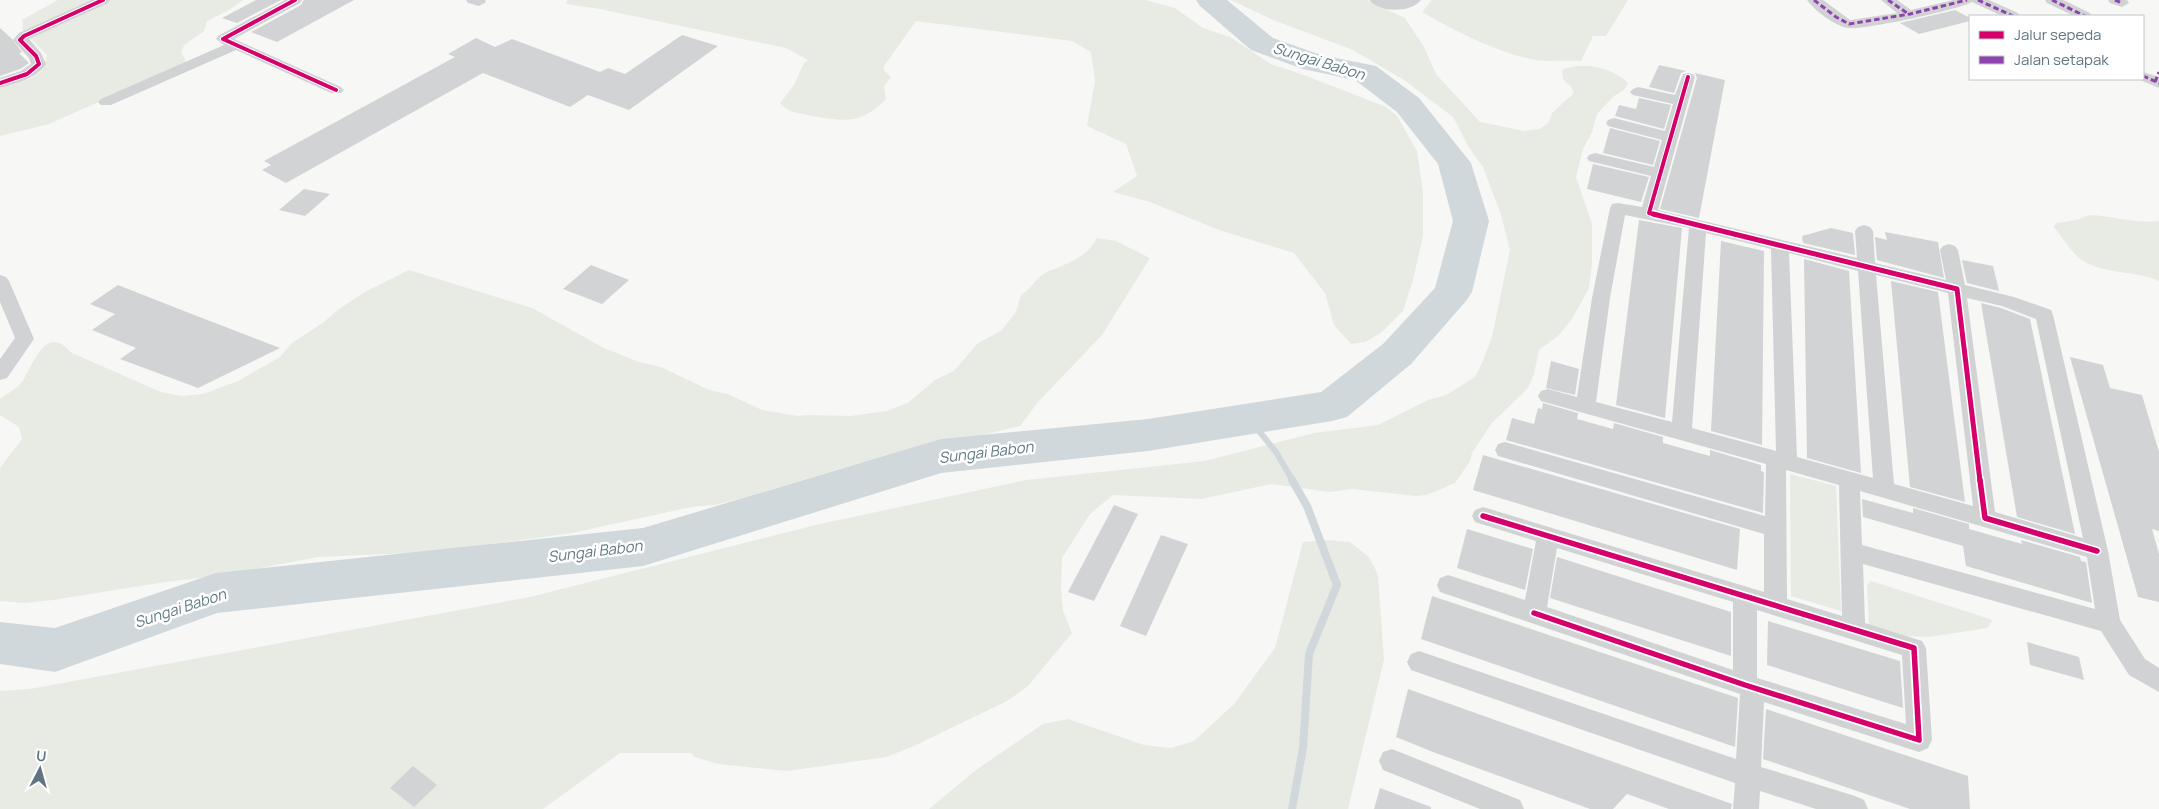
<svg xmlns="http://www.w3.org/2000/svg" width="2159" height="809" viewBox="0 0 2159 809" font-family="Manrope,sans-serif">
	<rect width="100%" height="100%" fill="#f7f7f6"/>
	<g fill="#e7ebe4">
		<path d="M58 0H243L229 10 207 21 204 31 184 45 181 53 186 60 184 64 49 124 0 136V88C13 84 37 80 44 67 46 63 46 59 47 55L22 30 23 22 22 20Z"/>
		<path d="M567 0H1145L1175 8 1203 28 1230 37 1271 64 1304 75 1386 107 1397 116 1417 151 1423 192V236L1413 280 1403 311 1381 333 1365 342 1351 344 1334 325 1325 293 1294 253 1219 230 1150 202 1113 192 1137 176 1126 144 1087 126 1095 81 1091 52 1072 41 916 21 884 66V70L891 77 884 86 886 99C861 126 840 121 808 115 797 113 787 112 780 103L794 85 804 63 808 60 786 48 600 9 566 4Z"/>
		<path d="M1231 0H1366L1405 18 1424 47 1436 74 1480 122 1524 131 1540 129 1549 122 1552 113 1574 93 1572 88 1563 79 1562 70C1583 61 1611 67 1628 83L1624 90 1614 96 1597 114 1592 132 1583 149 1576 177 1592 224V264L1589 288 1572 319 1558 336 1539 350 1534 374 1528 388 1491 424 1472 453 1470 461 1455 483 1427 495 1416 496 1352 489 1330 492 1271 484 1201 499 1113 495 1090 514 1062 558 1061 590 1063 611 1072 633 1028 686 1007 701 914 746 886 757 787 771 718 764 695 757 691 753H620L543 809H0V691L30 689 530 597 820 524 1026 480 1205 461 1314 433 1378 425 1428 400 1446 395 1475 377 1482 363 1492 337 1510 250 1501 215 1483 167 1468 146 1453 117 1404 80 1353 50 1273 20Z"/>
		<path d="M1432 0H1628L1606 36H1593L1581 61C1566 60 1549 62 1535 60 1495 52 1457 32 1422 12Z"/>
		<path d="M2090 215C2113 216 2136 224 2159 221V281C2135 270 2101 275 2079 258 2070 250 2062 237 2054 227L2056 223 2076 220Z"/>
		<path d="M1097 238 1116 241 1150 258 1102 335 1038 402 1020 426 843 468 739 499 715 505 691 507 572 533 433 552 318 557 224 575 165 582 53 600 25 603 0 601V468L22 439 19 427 0 415V399C7 394 16 389 22 382 30 372 42 331 63 345 66 347 69 351 72 353L161 392 181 396 203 394 238 381 280 357 292 343 324 322 339 309 365 292 409 270 532 308 604 348 639 362 661 367 709 390 728 394 762 410 797 416 809 415 851 416 887 411 909 402 935 380 954 371 978 343 1001 331 1016 312 1021 295C1031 289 1036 278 1045 273 1065 264 1086 259 1097 238Z"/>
		<polygon points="1790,474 1836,486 1841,611 1791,596"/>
		<polygon points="1325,540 1350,542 1369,557 1378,575 1384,660 1348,809 929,809 976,770 1043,724 1068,719 1144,745 1171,748 1194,741 1234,704 1275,648 1303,542"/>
		<polygon points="1871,581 1993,620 1987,628 1929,637 1897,636 1869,627 1867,585"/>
	</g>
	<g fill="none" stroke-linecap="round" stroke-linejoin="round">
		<polyline stroke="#d0d8db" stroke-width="6" points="1249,419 1276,452 1293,481"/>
		<polyline stroke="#d0d8db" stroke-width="8" points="1292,480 1307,506 1337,585 1309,654 1303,748 1292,809"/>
		<polygon fill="#d0d8db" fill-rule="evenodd" points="1196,0 1227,0 1273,38 1321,55 1376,66 1419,98 1471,163 1489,221 1472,292 1466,301 1411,364 1347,417 1332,421 1148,451 941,473 643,566 217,613 55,672 0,664 0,622 55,628 216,573 643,528 941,439 1148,419 1321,392 1383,344 1435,288 1453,221 1438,164 1397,112 1355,80 1303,69 1251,50 1200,6"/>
	</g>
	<g fill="#d2d3d4">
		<polygon points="256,0 281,0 237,23 222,18"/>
		<polygon points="304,0 354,0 277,42 251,32 301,5"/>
		<polygon points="1955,10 1970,18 1970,21 1919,34 1900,23"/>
		<polygon points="0,28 12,39 22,52 19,53 29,63 20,69 0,76"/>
		<polygon points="682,35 718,46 629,110 588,95 570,107 483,73 286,183 262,170 271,165 264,161 455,57 448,54 476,38 495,47 512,39 600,72 608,68 625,74"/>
		<polygon points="1659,65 1686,71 1681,73 1674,93 1649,87"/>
		<polygon points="1695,73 1725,80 1699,218 1660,209 1697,78"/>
		<polygon points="1639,98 1671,105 1664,129 1615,116 1619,105 1636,109"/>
		<polygon points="1610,128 1660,141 1653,165 1603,153"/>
		<polygon points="1593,164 1649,177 1641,202 1587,189"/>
		<polygon points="304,189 330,194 305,216 279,210"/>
		<polygon points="1639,220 1682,228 1665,418 1616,405"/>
		<polygon points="1831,228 1853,233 1855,255 1803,243 1802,236"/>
		<polygon points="1885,232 1938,242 1944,278 1877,260 1875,237 1887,240"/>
		<polygon points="1721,241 1764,251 1762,445 1711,431"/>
		<polygon points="1804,259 1849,271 1861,473 1807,458"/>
		<polygon points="1962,260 1993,266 1999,291 1967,283"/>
		<polygon points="591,265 629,280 602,304 563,289"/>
		<polygon points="1891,281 1938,292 1965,502 1910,487"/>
		<polygon points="118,285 184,311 280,348 198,388 120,359 136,348 92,330 115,314 90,304"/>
		<polygon points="1981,303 2001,308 2030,319 2075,534 2017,517"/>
		<polygon points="2070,357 2103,365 2110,388 2142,395 2159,452 2159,531 2152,529 2159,554 2159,602 2138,597"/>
		<polygon points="1551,361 1579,369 1575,395 1546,388"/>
		<polygon points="1543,403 1578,413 1577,419 1613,429 1614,423 1663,437 1663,443 1710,456 1710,450 1761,465 1761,471 1764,472 1763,513 1506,440 1512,418 1534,424 1538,408 1542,409"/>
		<polygon points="1483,455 1740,529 1737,570 1473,490"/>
		<polygon points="1862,499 1913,513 1913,508 1969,524 1969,529 2022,544 2021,540 2080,557 2081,561 2086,562 2092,603 1966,566 1963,546 1863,517"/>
		<polygon points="1114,505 1138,514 1094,601 1068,592"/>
		<polygon points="1467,529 1533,549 1525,590 1457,568"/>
		<polygon points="1161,535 1188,544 1146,636 1120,626"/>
		<polygon points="1557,557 1731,612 1731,656 1550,598"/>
		<polygon points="1432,596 1738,698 1735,747 1421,639"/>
		<polygon points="1768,621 1900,661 1903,708 1767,665"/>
		<polygon points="2027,642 2079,657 2084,680 2030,665"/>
		<polygon points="1408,689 1732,804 1731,809 1669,809 1627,794 1613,809 1590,809 1433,752 1396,737"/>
		<polygon points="1766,709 1968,776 1970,809 1910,809 1763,759"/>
		<polygon points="413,766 437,785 414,807 390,788"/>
		<polygon points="1380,788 1431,807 1431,809 1374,809"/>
	</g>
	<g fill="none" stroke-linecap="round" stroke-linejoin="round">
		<g fill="#d1d2d3" fill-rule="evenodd">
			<path d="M92 0H110L108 3 29 39 41 53 46 64C36 79 17 83 0 88V78L21 71 31 64 29 58 13 40 19 33Z"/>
			<polygon points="285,0 302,0 300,3 234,39 341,87 344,90 341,93 331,93 236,50 111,105 101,105 98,102 101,99 224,45 216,39 218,36"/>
			<polygon points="466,0 485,0 486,2 479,6 468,3"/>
			<path d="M1369 0H1421C1411 13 1380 13 1369 0Z"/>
			<path d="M1807 0H1823L1850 20 1897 13 1881 0H1897L1911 10 1953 0H1989L2018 13 2020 16H2002L1972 2C1958 10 1864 30 1848 28 1835 26 1815 11 1807 0Z"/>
			<polygon points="2045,0 2063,0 2090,13 2092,16 2074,16 2047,3"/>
			<polygon points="2108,0 2127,0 2129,3 2122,7 2110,3"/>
			<polygon points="2143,72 2159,77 2159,88 2138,79 2143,79"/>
			<path d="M1688 73 1693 74 1695 77 1658 210 1857 258 1855 231 1858 227 1864 225 1870 227 1873 231 1875 263 1946 280 1940 250 1943 246 1949 244 1955 246 1958 250 1965 285 2014 297 2051 310 2053 315 2108 551 2120 620 2145 659 2159 668V692L2129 675 2101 631 1863 564 1865 623 1922 641 1926 648 1932 740 1928 748 1919 752 1764 702 1761 767 1855 796 1864 800 1868 809H1816L1760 791 1759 809H1733L1735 783 1411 670 1407 662 1411 654 1419 651 1736 759 1740 694 1440 592 1437 585 1440 578 1448 575 1525 600 1536 541 1475 522 1472 516 1475 510 1483 507 1764 592V534L1505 458 1498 456 1495 450 1498 444 1505 442 1765 516 1766 464 1548 403 1541 401 1538 396 1541 391 1548 389 1577 397 1592 298 1610 208 1612 204 1618 203 1642 207 1651 176 1589 161 1587 158 1589 155 1595 153 1654 167 1662 140 1608 126 1606 123 1608 120 1614 118 1665 131 1673 104 1633 95 1630 92 1633 89 1638 87 1675 95 1683 74ZM1625 215 1689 228 1672 422 1596 402 1610 298ZM1706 233 1771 249 1776 451 1692 428ZM1789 253 1858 271 1873 478 1797 457ZM1876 275 1948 293 1973 506 1894 484ZM1967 298 2002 306 2036 319 2083 538 1995 512ZM1786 470 1839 485 1842 616 1787 599ZM1860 491 2087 557 2095 609 1862 545ZM1557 548 1733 602V670L1547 607ZM1757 610 1902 655 1906 724 1757 678Z"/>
			<polygon points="0,275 6,277 9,281 34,339 7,378 0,380 0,359 15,338 0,302"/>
			<polygon points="1392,749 1520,800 1524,809 1480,809 1383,770 1379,761 1383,752"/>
		</g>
		<g stroke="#8e44ad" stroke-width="3" stroke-dasharray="5.5 3" stroke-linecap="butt">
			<polyline points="1814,0 1836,17 1849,24 1910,14 1967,0"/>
			<polyline points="1888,0 1907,13"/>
			<polyline points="1978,0 2013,16"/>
			<polyline points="2052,0 2085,16"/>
			<polyline points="2115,0 2122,3"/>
			<polyline points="2143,76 2159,83"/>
			<polyline points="2155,82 2159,72"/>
		</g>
		<defs>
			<g id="cycleway-far2">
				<polyline points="295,0 223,39 336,90"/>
				<polyline points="0,83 27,74 39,64 36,56 20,40 24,36 103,0"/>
				<polyline points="1658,215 1649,213 1688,77"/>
			</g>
			<polyline id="cycleway-far1" points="1653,214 1957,289 1980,481"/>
			<g id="cycleway">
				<polyline points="1980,480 1985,518 2097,551"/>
				<polyline points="1483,516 1914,648 1919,740 1745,685 1534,613"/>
			</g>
		</defs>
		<use href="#cycleway-far2" stroke="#fff" stroke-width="6"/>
		<use href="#cycleway-far1" stroke="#fff" stroke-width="8"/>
		<use href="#cycleway" stroke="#fff" stroke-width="9"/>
		<use href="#cycleway-far2" stroke="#d6006c" stroke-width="4"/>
		<use href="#cycleway-far1" stroke="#d6006c" stroke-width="5"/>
		<use href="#cycleway" stroke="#d6006c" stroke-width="5.5"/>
	</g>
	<g text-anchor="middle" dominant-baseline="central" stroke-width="5" stroke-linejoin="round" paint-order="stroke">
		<g font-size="15" font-style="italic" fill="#607b84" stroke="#fff">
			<text transform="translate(1319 61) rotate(17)">Sungai Babon</text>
			<text transform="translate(986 452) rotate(-7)">Sungai Babon</text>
			<text transform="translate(595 551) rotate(-7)">Sungai Babon</text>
			<text transform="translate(180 608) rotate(-18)">Sungai Babon</text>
		</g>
	</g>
	<rect x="1969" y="15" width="175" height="65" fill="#ffffff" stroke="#bfc8cd"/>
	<rect x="1979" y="31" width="25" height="8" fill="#d6006c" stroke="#bfc8cd"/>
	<text x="2014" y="40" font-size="15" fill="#607583">Jalur sepeda</text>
	<rect x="1979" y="56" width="25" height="8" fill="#8e44ad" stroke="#bfc8cd"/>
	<text x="2014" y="65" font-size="15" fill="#607583">Jalan setapak</text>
	<g transform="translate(40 769) rotate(6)" stroke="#ffffff" stroke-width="4" paint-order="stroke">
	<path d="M0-4L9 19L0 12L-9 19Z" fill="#607583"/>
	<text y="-8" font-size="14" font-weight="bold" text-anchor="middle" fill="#607583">U</text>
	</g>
</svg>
